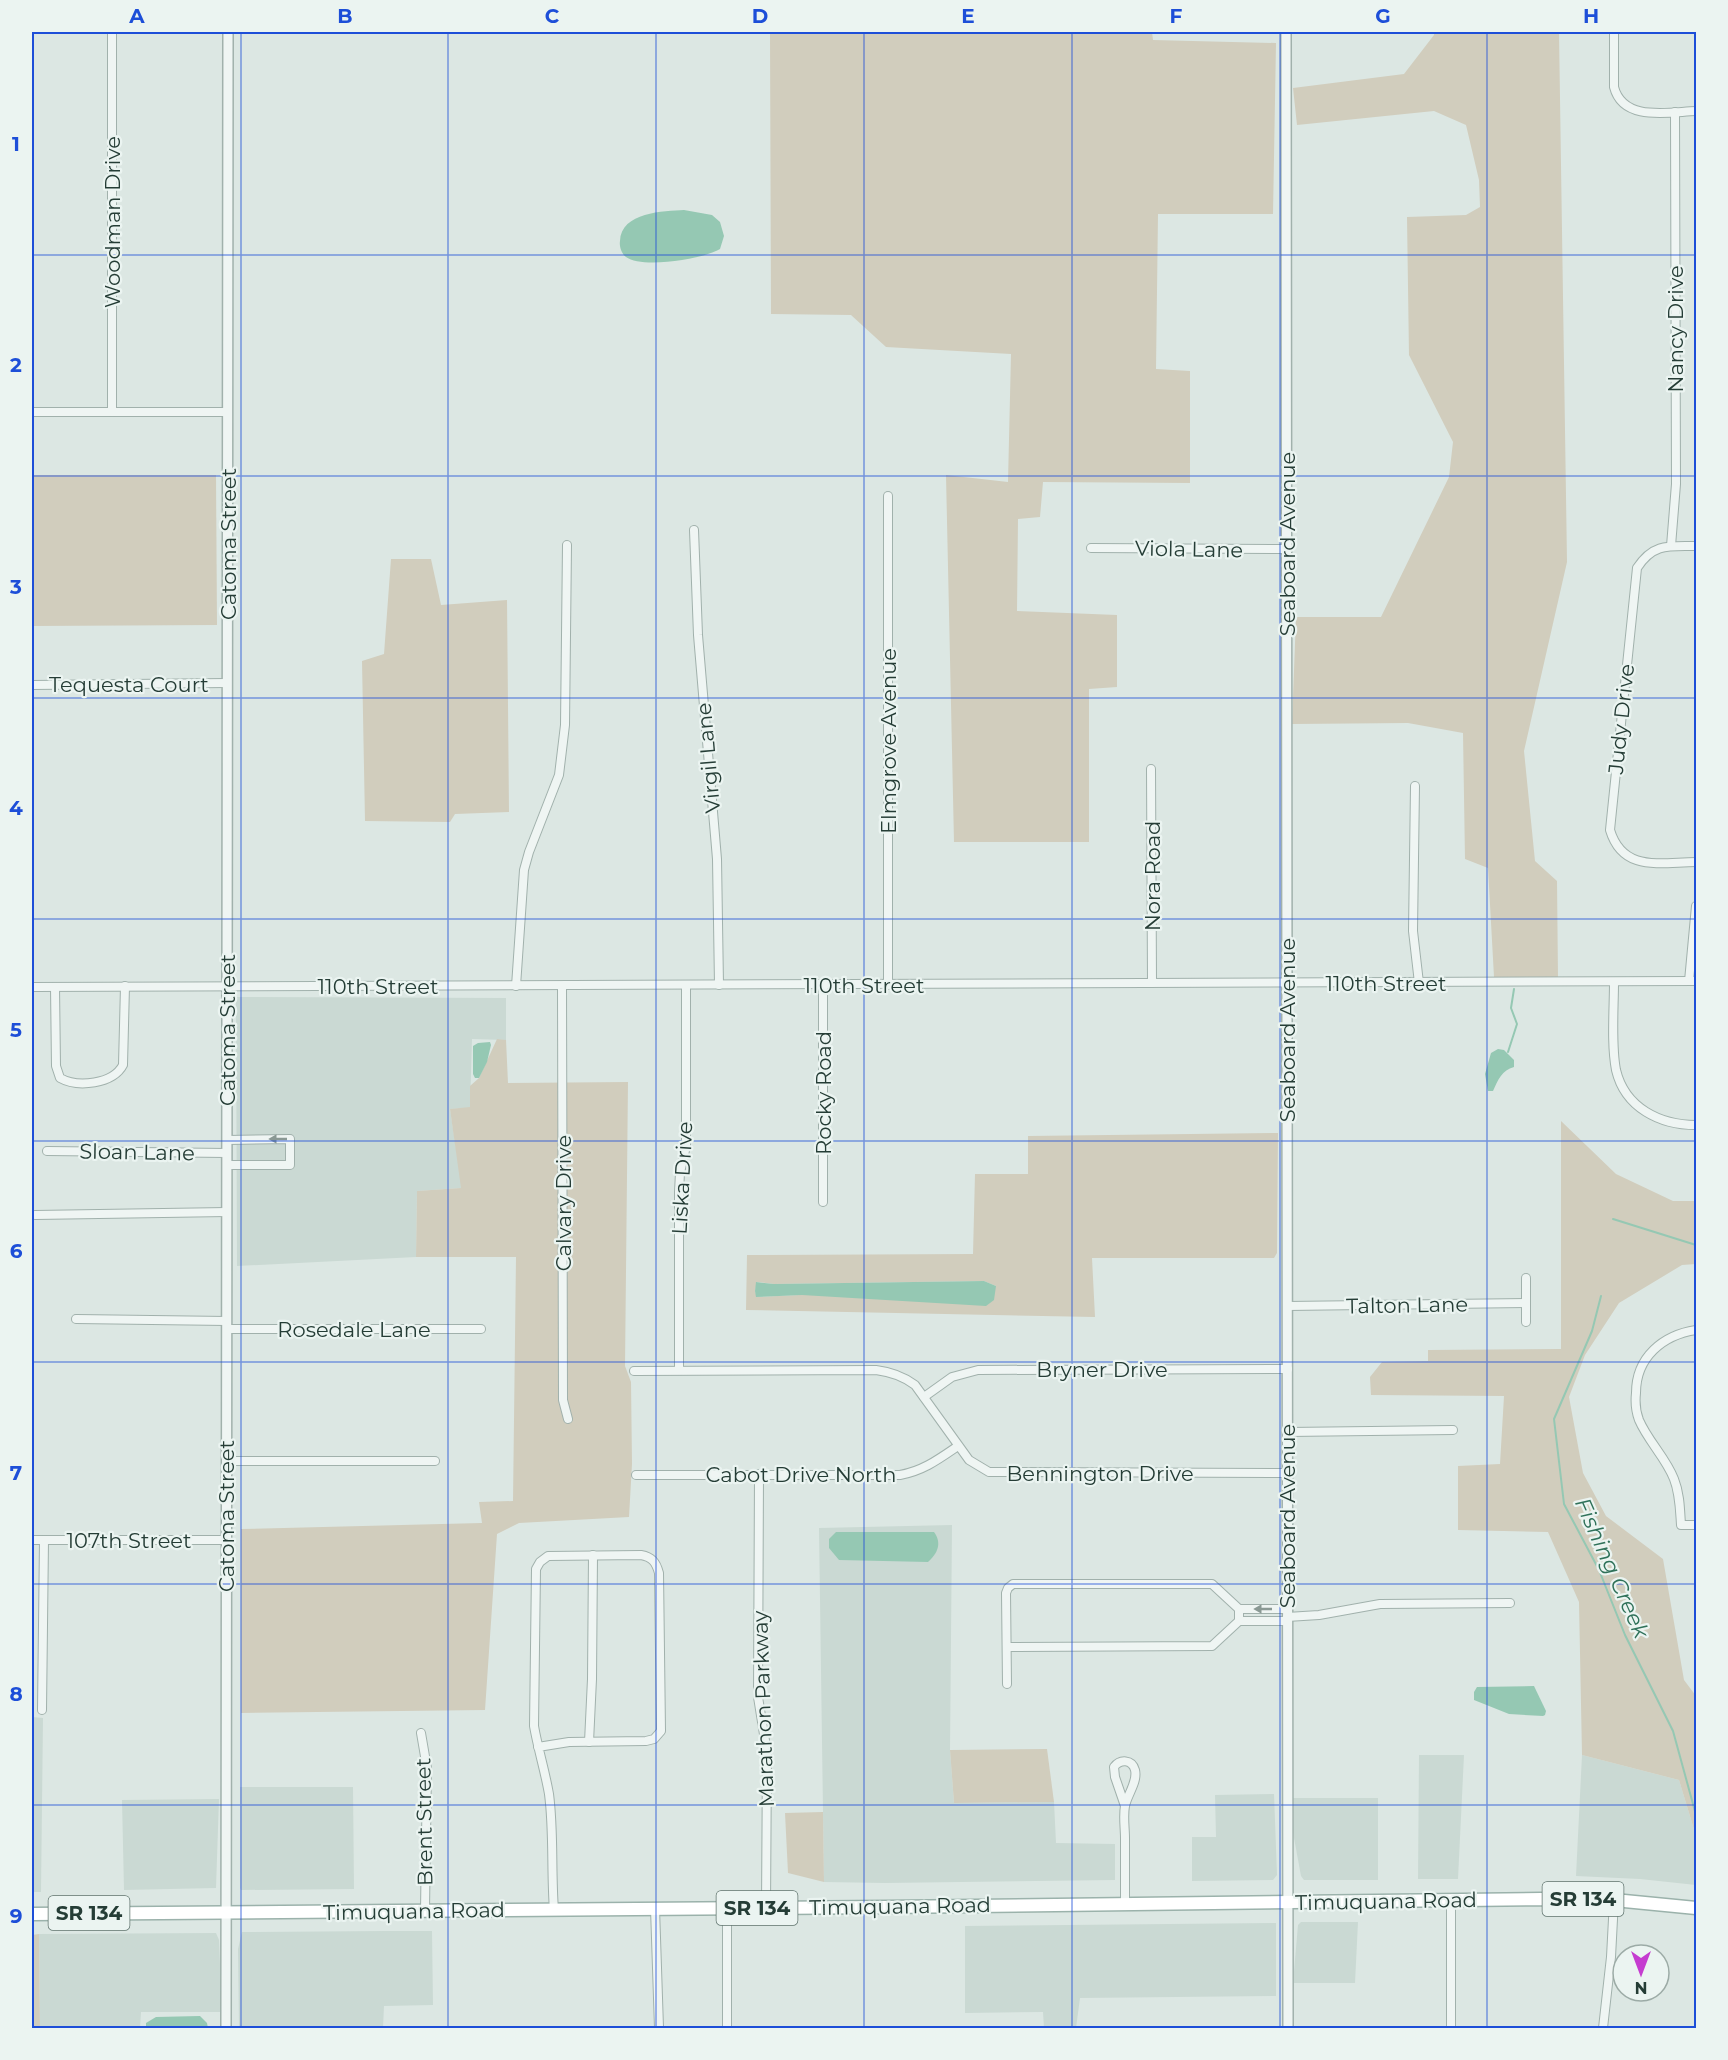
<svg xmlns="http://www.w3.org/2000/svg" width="1728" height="2060" viewBox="0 0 1728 2060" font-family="Montserrat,sans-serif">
	<rect width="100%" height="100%" fill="#dce7e3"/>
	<g fill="#cad9d3">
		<polygon points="236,997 506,998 506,1040 472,1039 470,1108 450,1109 462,1188 417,1191 416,1257 237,1266"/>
		<polygon points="952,1525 950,1750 954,1803 1054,1802 1056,1843 1115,1844 1115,1880 885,1883 824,1882 819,1528"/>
		<polygon points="32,1717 43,1718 41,1892 32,1892"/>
		<polygon points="1419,1755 1464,1755 1458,1879 1418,1879"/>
		<polygon points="1582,1755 1679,1780 1696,1836 1696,1885 1640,1879 1576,1876"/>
		<polygon points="240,1787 353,1787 354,1889 241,1890 240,1888"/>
		<polygon points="1274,1794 1277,1875 1273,1880 1192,1881 1192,1837 1216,1837 1215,1795"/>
		<polygon points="1292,1798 1378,1798 1378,1880 1304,1880 1301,1876 1292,1827"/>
		<polygon points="219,1799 216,1888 124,1890 122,1800"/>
		<polygon points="1301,1922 1358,1922 1355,1983 1293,1983 1298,1925"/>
		<polygon points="1276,1923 1276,1996 1080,1998 1076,2028 1044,2028 1043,2012 965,2013 965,1926"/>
		<polygon points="385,1931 432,1931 433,2005 384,2006 383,2028 239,2028 238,1949 242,1932"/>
		<polygon points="216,1933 219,1940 222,2012 141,2012 140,2028 40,2028 39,1934"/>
	</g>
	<g fill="#d1cdbd" fill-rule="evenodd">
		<polygon points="770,32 1152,32 1153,40 1276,43 1273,214 1158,214 1156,369 1190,371 1190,483 1043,482 1040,517 1018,519 1017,611 1117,615 1117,687 1089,689 1089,842 954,842 946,475 1008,482 1011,354 886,347 851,315 771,314"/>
		<polygon points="1434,32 1559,32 1567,562 1524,751 1535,861 1557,881 1558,978 1494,977 1488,868 1465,859 1463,733 1408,723 1292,724 1296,617 1381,617 1449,477 1453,442 1409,355 1407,217 1466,215 1480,207 1479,180 1466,125 1434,111 1297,125 1293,88 1404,74 1434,35"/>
		<polygon points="32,475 216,475 217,625 32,626"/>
		<polygon points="391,559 431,559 441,605 507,600 509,812 455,814 450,822 365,821 362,661 384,654"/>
		<polygon points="497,1039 506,1040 508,1083 628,1082 625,1366 631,1382 632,1464 629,1517 519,1523 497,1534 485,1710 241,1713 241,1529 482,1523 479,1502 513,1501 516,1257 416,1257 417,1191 461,1188 450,1109 470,1107 470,1086 479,1078"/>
		<polygon points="1561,1121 1616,1174 1673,1201 1696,1201 1696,1264 1682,1265 1619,1303 1585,1355 1569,1397 1583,1473 1606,1516 1663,1559 1684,1680 1696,1696 1696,1836 1679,1780 1582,1755 1579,1602 1548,1532 1458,1530 1458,1466 1500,1464 1504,1396 1371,1395 1370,1377 1382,1362 1428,1361 1428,1350 1561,1349"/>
		<path d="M1278 1133 1277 1253 1274 1258H1092L1095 1317 746 1310 747 1255 973 1254 975 1174H1028V1136ZM984 1281 996 1286 757 1297 755 1291 757 1282 774 1284Z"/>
		<polygon points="1047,1749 1054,1802 954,1803 950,1750"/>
		<polygon points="823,1812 824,1882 788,1873 785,1813"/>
		<polygon points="39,1934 40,2028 32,2028 32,1935"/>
	</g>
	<g fill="#95c8b3">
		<path d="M684 210 712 215 720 222 724 236 720 249C704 259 642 269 626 257 622 254 619 247 620 241 621 212 664 211 684 210Z"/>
		<polygon points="490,1042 491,1045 487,1062 479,1078 475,1078 473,1074 473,1046 478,1043"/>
		<path d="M1498 1049 1504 1050 1514 1060V1067C1502 1070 1498 1080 1493 1091H1488L1485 1074 1491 1053Z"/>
		<polygon points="984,1281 996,1286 994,1300 986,1306 802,1295 756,1297 755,1291 756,1282 774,1284"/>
		<path d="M836 1532H934C942 1543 938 1553 928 1562L839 1560 829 1548V1539Z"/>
		<polygon points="1534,1686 1546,1711 1545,1715 1543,1716 1509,1714 1474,1700 1474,1692 1477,1687"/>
		<polygon points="200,2016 207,2023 208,2028 146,2028 146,2023 156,2017"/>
	</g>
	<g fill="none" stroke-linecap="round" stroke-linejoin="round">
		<g stroke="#95c8b3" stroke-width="2">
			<polyline points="1695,167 1696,167"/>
			<polyline points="1508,1052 1517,1024 1511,1008 1514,989"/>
			<polyline points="1613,1219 1696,1245"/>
			<polyline points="1601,1296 1592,1331 1554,1419 1564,1504 1599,1570 1625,1635 1673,1731 1696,1815"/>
		</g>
		<defs>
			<g id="minor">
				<path d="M1614 32V87C1623 122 1668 112 1696 111"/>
				<polyline points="32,412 228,412"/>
				<polyline points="112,412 112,32"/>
				<polyline points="694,530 698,635 717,859 719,985"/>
				<polyline points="1671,546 1676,484 1675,112"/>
				<path d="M1696 546C1669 546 1653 543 1637 568L1610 830C1623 873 1661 862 1696 862"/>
				<polyline points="1091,548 1287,549"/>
				<polyline points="32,685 227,683"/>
				<polyline points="1151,769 1152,983"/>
				<polyline points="1415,786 1413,931 1419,983"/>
				<polyline points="1689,981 1696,906"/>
				<path d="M1614 982C1614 1009 1611 1044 1616 1070 1625 1108 1660 1125 1696 1125"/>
				<polyline points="823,985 823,1202"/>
				<polyline points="888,985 888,496"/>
				<polyline points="516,986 524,870 529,852 559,775 565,725 567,545"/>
				<polyline points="562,986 563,1400 568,1419"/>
				<polyline points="32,987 1696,981"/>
				<path d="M55 987 56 1066 60 1078C78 1088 113 1084 123 1065L125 986"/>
				<polyline points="227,1140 290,1139 290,1165 227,1165"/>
				<polyline points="47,1151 227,1153"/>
				<polyline points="35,1215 227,1212"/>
				<polyline points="1526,1278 1526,1322"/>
				<polyline points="1287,1306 1526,1303"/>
				<polyline points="76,1319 227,1321"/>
				<polyline points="227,1329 481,1329"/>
				<path d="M1696 1330C1663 1335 1636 1357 1636 1393 1635 1402 1636 1412 1639 1420 1648 1441 1666 1458 1674 1479 1680 1494 1680 1510 1681 1525H1696"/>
				<polyline points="679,1370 679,1192 680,1173 686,1146 686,985"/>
				<path d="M634 1371 876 1370C892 1372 903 1376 915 1385L969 1460 989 1472 1288 1473"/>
				<polyline points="924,1397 952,1377 978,1370 1288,1369"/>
				<polyline points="1288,1432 1453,1430"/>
				<polyline points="227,1461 435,1461"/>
				<polyline points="759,1474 758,1697 767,1753 766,1908"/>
				<path d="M636 1475H900C923 1471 939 1459 958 1446"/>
				<polyline points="32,1540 226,1540"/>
				<polyline points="1239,1609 1287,1609"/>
				<polyline points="1287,1617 1319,1615 1380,1604 1510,1603"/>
				<polyline points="1007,1647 1212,1646 1239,1621 1287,1621"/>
				<polyline points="1007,1684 1006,1593 1008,1588 1013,1584 1212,1584 1239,1609 1239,1621"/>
				<polyline points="42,1710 44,1540"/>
				<polyline points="421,1733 427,1768 425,1911"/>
				<polyline points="589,1742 592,1679 593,1555"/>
				<path d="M538 1747 569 1742 646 1741 654 1739 661 1731 659 1573C656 1562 652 1557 641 1555L548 1556 540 1562 536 1569 534 1726C538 1749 545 1771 549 1794 554 1832 551 1871 554 1910"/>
				<path d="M1125 1806 1115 1777 1114 1767C1120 1759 1132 1759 1135 1770 1138 1782 1127 1795 1125 1806 1123 1816 1125 1828 1125 1838 1125 1860 1125 1882 1125 1903"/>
				<polyline points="1451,1900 1451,2028"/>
				<polyline points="655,1908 659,2028"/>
				<polyline points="727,2028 727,1908"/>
				<polyline points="1603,2028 1611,1957 1614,1900"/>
			</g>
			<g id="tertiary">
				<polyline points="1286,32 1288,2028"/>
				<polyline points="226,2028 228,32"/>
			</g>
			<polyline id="primary" points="32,1914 886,1907 1541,1899 1614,1900 1696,1908"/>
		</defs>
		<use href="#minor" stroke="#a1b1ac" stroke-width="10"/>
		<use href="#tertiary" stroke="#a1b1ac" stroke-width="12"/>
		<use href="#primary" stroke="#9bb2ab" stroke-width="15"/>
		<use href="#minor" stroke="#eff5f3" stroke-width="8"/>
		<use href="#tertiary" stroke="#eff5f3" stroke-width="9"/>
		<use href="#primary" stroke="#fff" stroke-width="12"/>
	</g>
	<defs><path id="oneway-solid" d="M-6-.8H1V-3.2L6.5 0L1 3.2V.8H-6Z" transform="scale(1.5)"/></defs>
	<g fill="#8a9994">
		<use href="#oneway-solid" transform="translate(278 1139) rotate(180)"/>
		<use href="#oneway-solid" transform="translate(1263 1609) rotate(180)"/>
	</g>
	<path fill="none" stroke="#1d4ed8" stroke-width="1.5" stroke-opacity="0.55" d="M241 32V2028M448 32V2028M656 32V2028M864 32V2028M1072 32V2028M1280 32V2028M1487 32V2028M32 255H1696M32 476H1696M32 698H1696M32 919H1696M32 1141H1696M32 1362H1696M32 1584H1696M32 1805H1696"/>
	<g text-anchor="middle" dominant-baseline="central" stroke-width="4.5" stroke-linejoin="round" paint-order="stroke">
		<g fill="#ebf4f1" stroke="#60746e" stroke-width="1.5">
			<rect x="1542.5" y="1882" width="81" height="34" rx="4.5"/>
			<rect x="716.5" y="1891" width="81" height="34" rx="4.5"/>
			<rect x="48.5" y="1896" width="81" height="34" rx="4.5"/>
		</g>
		<g font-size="20" font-weight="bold" fill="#253d36">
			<text x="1583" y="1899">SR 134</text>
			<text x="757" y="1908">SR 134</text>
			<text x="89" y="1913">SR 134</text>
		</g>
		<g font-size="21" fill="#253d36" stroke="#ebf4f1">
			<text transform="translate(112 222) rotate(-90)">Woodman Drive</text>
			<text transform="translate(1675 329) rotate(-90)">Nancy Drive</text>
			<text transform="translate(228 544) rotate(-90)">Catoma Street</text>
			<text transform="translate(1287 544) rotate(-90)">Seaboard Avenue</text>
			<text transform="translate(1189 549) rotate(1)">Viola Lane</text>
			<text x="129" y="684">Tequesta Court</text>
			<text transform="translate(1621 719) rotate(-84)">Judy Drive</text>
			<text transform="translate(888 741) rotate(-90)">Elmgrove Avenue</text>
			<text transform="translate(708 758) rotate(-95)">Virgil Lane</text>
			<text transform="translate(1152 876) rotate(-90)">Nora Road</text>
			<text x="1386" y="983">110th Street</text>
			<text x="864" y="985">110th Street</text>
			<text x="378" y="986">110th Street</text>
			<text transform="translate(227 1030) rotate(-90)">Catoma Street</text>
			<text transform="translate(1287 1030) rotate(-90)">Seaboard Avenue</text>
			<text transform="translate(823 1093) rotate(-90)">Rocky Road</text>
			<text transform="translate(137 1152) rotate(1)">Sloan Lane</text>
			<text transform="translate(682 1178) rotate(-87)">Liska Drive</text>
			<text transform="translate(563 1203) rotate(-90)">Calvary Drive</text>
			<text transform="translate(1407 1305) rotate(-1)">Talton Lane</text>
			<text x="354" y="1329">Rosedale Lane</text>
			<text x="1102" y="1369">Bryner Drive</text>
			<text x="1100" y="1473">Bennington Drive</text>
			<text x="801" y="1474">Cabot Drive North</text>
			<text transform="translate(226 1516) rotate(-90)">Catoma Street</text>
			<text transform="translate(1287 1516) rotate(-90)">Seaboard Avenue</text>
			<text x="129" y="1540">107th Street</text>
			<text transform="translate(763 1709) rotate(-92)">Marathon Parkway</text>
			<text transform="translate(424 1822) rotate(-91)">Brent Street</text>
			<text transform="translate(1386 1901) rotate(-1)">Timuquana Road</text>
			<text transform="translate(900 1906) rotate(-1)">Timuquana Road</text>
			<text transform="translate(414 1911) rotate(-1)">Timuquana Road</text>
		</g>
		<g font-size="22" font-style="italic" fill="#2f7159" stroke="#ebf4f1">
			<text transform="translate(1612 1568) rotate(66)">Fishing Creek</text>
		</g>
	</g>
	<rect width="1728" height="2060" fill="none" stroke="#ebf4f1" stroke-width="66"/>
	<g transform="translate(1641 1973) rotate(180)"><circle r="28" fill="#ebf4f1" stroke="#9caba6" stroke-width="1.5"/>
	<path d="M0-4.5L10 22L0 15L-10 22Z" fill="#c53cd0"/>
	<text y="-9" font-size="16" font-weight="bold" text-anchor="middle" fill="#253d36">N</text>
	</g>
	<rect x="33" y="33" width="1662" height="1994" fill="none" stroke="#1d4ed8" stroke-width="2"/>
	<g font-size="20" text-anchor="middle" font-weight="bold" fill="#1d4ed8">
		<text x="137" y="23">A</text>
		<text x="345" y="23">B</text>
		<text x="552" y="23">C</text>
		<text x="760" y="23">D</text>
		<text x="968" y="23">E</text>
		<text x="1176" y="23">F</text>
		<text x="1383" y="23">G</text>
		<text x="1591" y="23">H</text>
		<text x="16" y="151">1</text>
		<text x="16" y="372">2</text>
		<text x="16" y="594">3</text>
		<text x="16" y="815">4</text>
		<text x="16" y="1037">5</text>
		<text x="16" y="1258">6</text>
		<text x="16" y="1480">7</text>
		<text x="16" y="1701">8</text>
		<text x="16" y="1923">9</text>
	</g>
</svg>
